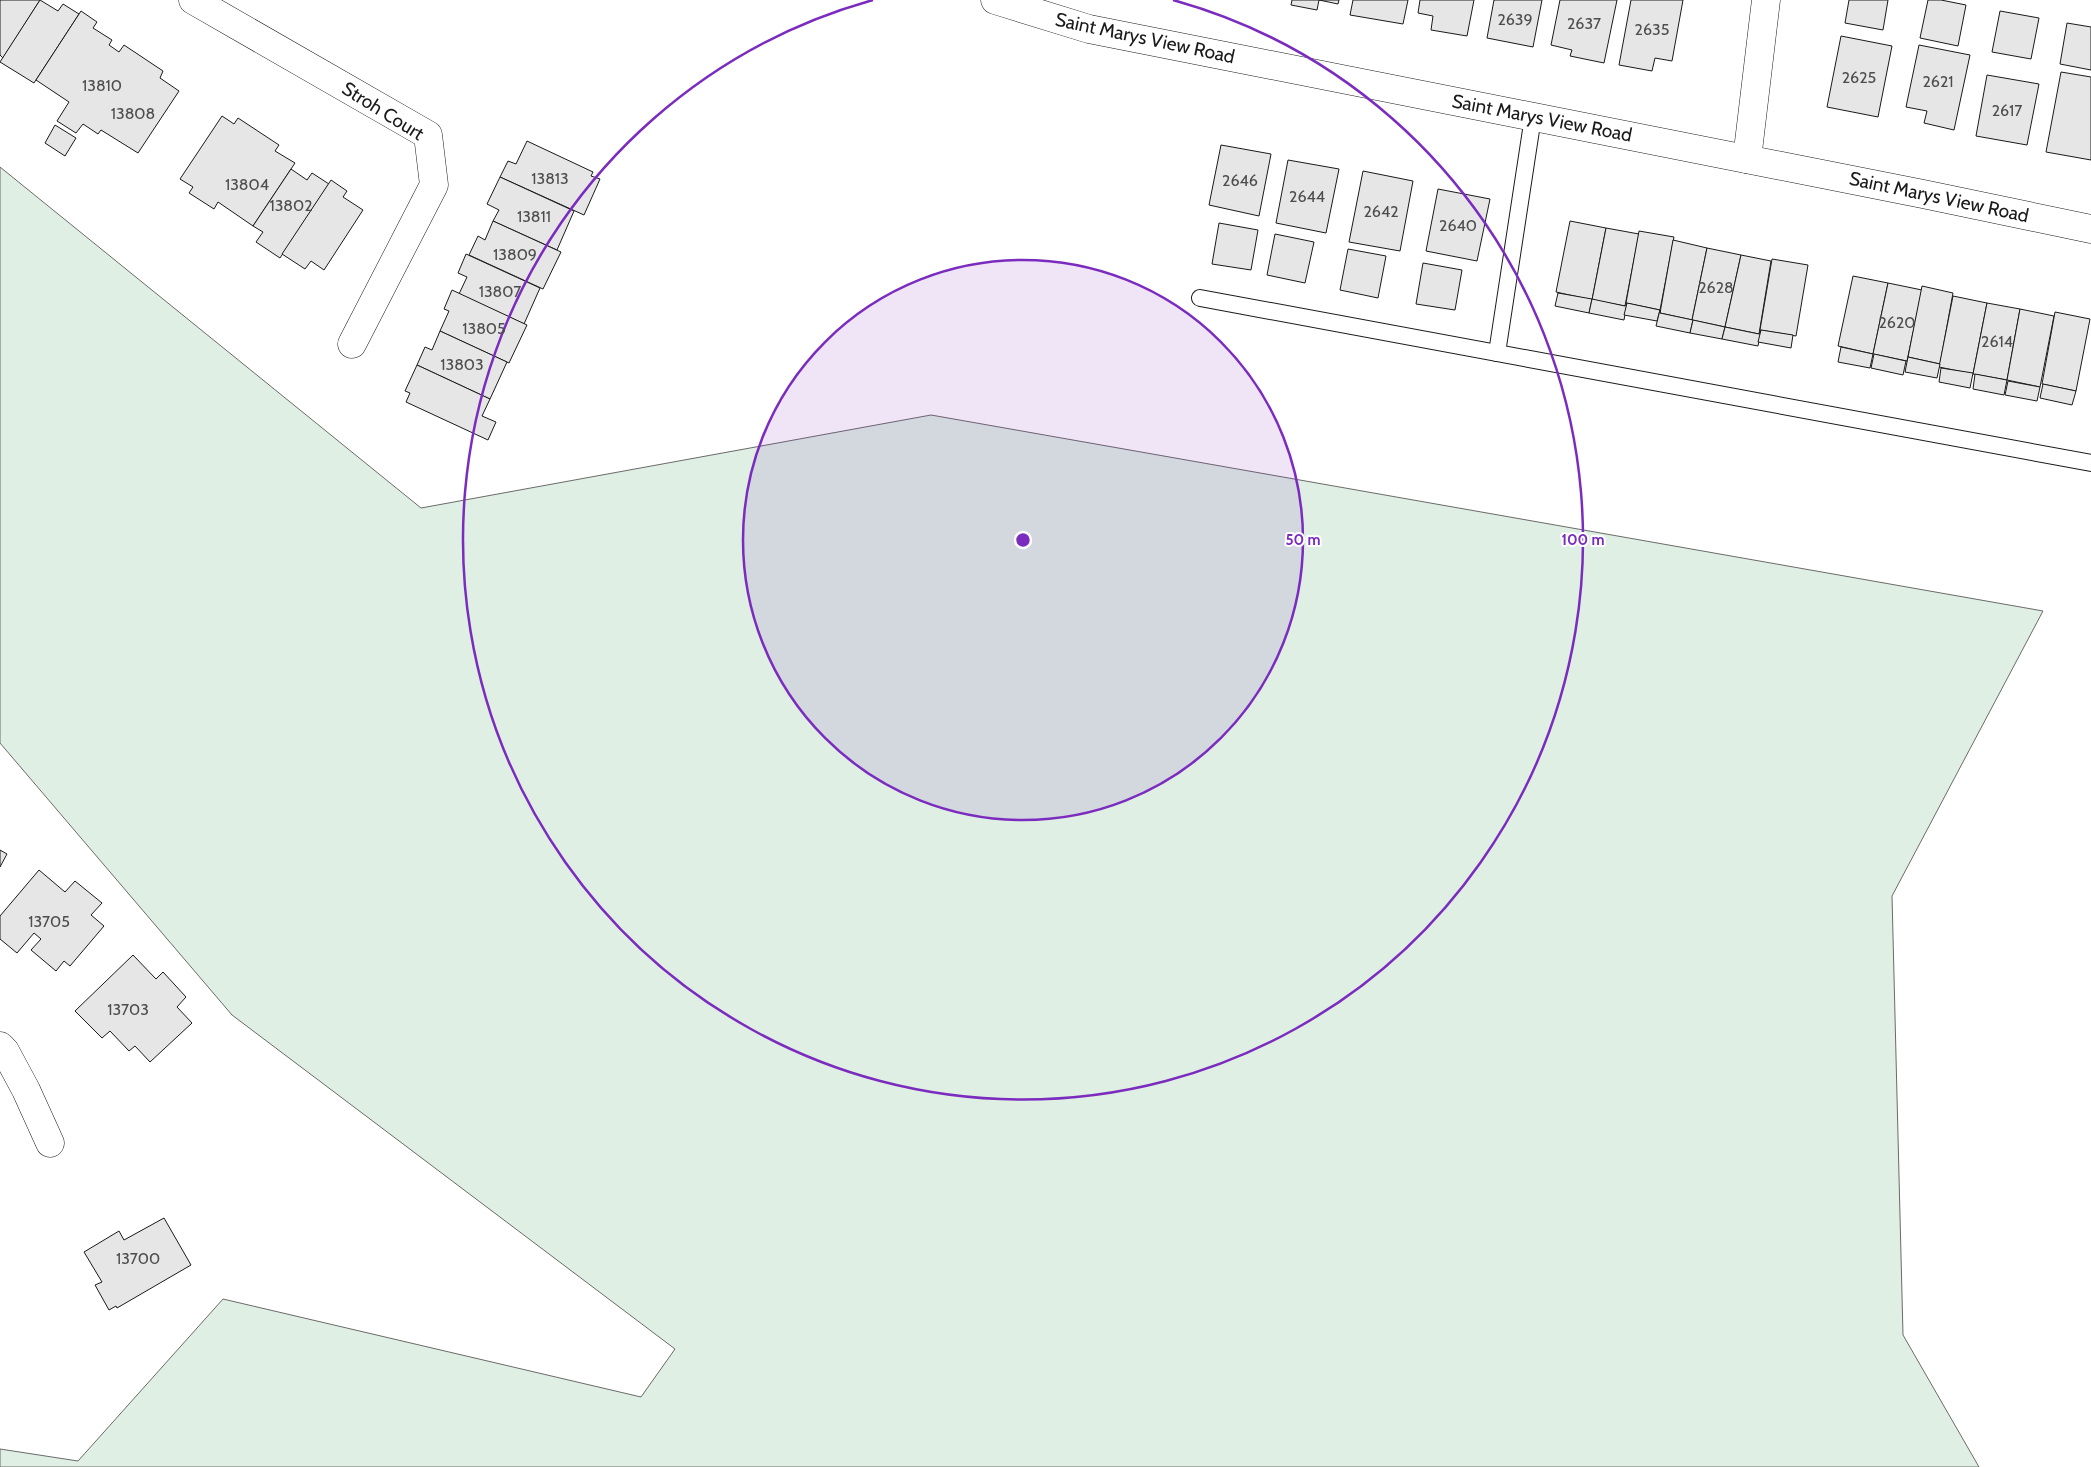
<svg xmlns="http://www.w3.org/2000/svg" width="2091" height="1467" viewBox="0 0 2091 1467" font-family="Cabin,sans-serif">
	<rect width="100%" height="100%" fill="#fff"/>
	<polygon fill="#e0efe3" stroke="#6a6a6a" points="0,167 421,508 931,415 2043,611 1892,896 1903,1335 1979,1467 0,1467 0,1449 78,1461 223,1299 641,1397 675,1349 232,1015 0,743"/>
	<g fill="#e6e6e6" stroke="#1a1a1a">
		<polygon points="0,0 40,0 3,58 0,55"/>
		<polygon points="40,0 58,11 63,4 79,14 34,83 0,62"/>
		<polygon points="1292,0 1339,0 1338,4 1319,0 1317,10 1291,5"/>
		<polygon points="1353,0 1408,0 1403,24 1350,15"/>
		<polygon points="1420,0 1474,0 1467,36 1431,30 1433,16 1418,13"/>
		<polygon points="1494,0 1542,0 1533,47 1487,38"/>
		<polygon points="1560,0 1617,0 1604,63 1570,56 1572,50 1551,45"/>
		<polygon points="1631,0 1683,0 1672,61 1655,58 1652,71 1619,65"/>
		<polygon points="1849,0 1888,0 1883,30 1845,23"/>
		<polygon points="1928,0 1941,0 1966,5 1958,46 1920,38"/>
		<polygon points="81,11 97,22 93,28 112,40 109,45 119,52 124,45 163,71 160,78 179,91 138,153 101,130 98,134 83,124 76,133 57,121 69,102 36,80"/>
		<polygon points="2000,11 2039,18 2031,59 1992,52"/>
		<polygon points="2067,23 2091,27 2091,70 2060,64"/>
		<polygon points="1841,36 1892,46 1878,117 1827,107"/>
		<polygon points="1919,45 1970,55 1954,130 1924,123 1927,111 1906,107"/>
		<polygon points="2061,72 2091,77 2091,160 2046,152"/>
		<polygon points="1987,75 2039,84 2027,145 1976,136"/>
		<polygon points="222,116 234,124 238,118 279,145 275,151 295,163 253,226 218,202 214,209 189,193 193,187 180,179"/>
		<polygon points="55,125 76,138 65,156 45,143"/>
		<polygon points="527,141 593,172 591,176 600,179 584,215 500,177 508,161 516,164"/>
		<polygon points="1221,145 1271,154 1259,216 1209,205"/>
		<polygon points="1288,160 1339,169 1326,233 1276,223"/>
		<polygon points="291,169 307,180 312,173 329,184 280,258 256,242 263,232 253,226"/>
		<polygon points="1363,171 1413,181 1400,251 1349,242"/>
		<polygon points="500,177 574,211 557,250 493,221 499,210 487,204"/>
		<polygon points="331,180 347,191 343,197 363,210 324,270 311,261 305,269 282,254"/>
		<polygon points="1438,189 1490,199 1477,261 1426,251"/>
		<polygon points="493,221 561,252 543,289 469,255 478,236 485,240"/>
		<polygon points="1570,221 1606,228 1592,300 1556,292"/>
		<polygon points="1219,223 1258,230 1251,270 1212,264"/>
		<polygon points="1606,228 1639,234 1625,306 1592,300"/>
		<polygon points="1639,231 1674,237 1660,310 1626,303"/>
		<polygon points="1275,234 1314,242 1305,283 1267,275"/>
		<polygon points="1673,240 1707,248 1692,320 1660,313"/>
		<polygon points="1707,248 1741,255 1725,327 1692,320"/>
		<polygon points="1348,249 1386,256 1378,298 1340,290"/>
		<polygon points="466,254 540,288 524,324 459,294 467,277 458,273"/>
		<polygon points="1741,255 1771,261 1759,334 1725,327"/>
		<polygon points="1772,259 1808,265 1796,336 1760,330"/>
		<polygon points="1423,263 1462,270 1455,310 1416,304"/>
		<polygon points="1853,276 1888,283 1873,354 1838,346"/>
		<polygon points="1888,283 1922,290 1907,361 1873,354"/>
		<polygon points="1922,286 1953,293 1940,364 1908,357"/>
		<polygon points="452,290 527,325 509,363 440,331 449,311 444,309"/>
		<polygon points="1558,293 1592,299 1589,313 1555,306"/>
		<polygon points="1953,296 1987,303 1973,374 1939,367"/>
		<polygon points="1592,299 1625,306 1627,303 1624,320 1589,313"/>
		<polygon points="1627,303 1660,310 1657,321 1624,315"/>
		<polygon points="1987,303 2020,309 2007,380 1973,374"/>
		<polygon points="2020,309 2054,316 2040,387 2007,380"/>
		<polygon points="1660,310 1660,313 1693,320 1690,333 1656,326"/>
		<polygon points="2055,312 2090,319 2076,391 2042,384"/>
		<polygon points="1693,320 1725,327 1722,339 1690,333"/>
		<polygon points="1725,327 1759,334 1761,330 1758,346 1722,339"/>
		<polygon points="1761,330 1793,335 1791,348 1758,342"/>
		<polygon points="440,331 507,362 490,399 417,365 425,347 432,350"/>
		<polygon points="1841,347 1873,354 1870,368 1838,362"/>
		<polygon points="1874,354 1906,361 1903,375 1871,368"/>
		<polygon points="1908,357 1940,364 1937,378 1905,372"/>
		<polygon points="417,365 490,399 482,416 496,422 488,440 406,402 410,393 405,391"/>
		<polygon points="1941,368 1973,373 1970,388 1939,382"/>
		<polygon points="1975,374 2007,380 2004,395 1973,389"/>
		<polygon points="2008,381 2040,387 2037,401 2005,395"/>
		<polygon points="2043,384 2076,391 2072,405 2040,398"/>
		<polygon points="0,850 7,854 0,867"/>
		<polygon points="39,870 65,892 75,881 102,903 91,915 104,926 70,966 64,961 56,971 31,950 41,939 34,933 17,953 0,939 0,916"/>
		<polygon points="133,955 156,979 163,972 186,997 177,1007 192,1023 150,1062 135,1046 129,1051 110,1031 102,1038 75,1011"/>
		<polygon points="164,1218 191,1265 117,1308 116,1306 109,1310 95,1285 102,1282 84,1252 119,1231 124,1240"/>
	</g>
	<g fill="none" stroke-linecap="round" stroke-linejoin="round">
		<defs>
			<g id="lane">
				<polyline points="1200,298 2091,463"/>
				<polyline points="1497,353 1533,117"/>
			</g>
			<g id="street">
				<polyline points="193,0 428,135 434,185 352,344"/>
				<polyline points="995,0 1089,29 1923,194 2091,229"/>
				<polyline points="1747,159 1766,0"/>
				<polyline points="0,1046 5,1051 26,1090 50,1143"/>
			</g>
		</defs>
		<use href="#lane" stroke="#1a1a1a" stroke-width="18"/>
		<use href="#street" stroke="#1a1a1a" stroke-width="29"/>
		<use href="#lane" stroke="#fff" stroke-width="16"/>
		<use href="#street" stroke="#fff" stroke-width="28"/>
	</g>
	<circle cx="1023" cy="540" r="280" fill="#7b2cbf" fill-opacity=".12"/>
	<g fill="none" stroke="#7b2cbf" stroke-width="2.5">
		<circle cx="1023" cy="540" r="280"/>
		<path d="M1173 0A560 560 0 1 1 873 0"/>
	</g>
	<g text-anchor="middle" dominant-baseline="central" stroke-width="4" stroke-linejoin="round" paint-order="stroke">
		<g font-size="16" fill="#4d4d4d">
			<text x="1515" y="19">2639</text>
			<text x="1584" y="23">2637</text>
			<text x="1652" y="29">2635</text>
			<text x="1859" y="77">2625</text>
			<text x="1938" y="81">2621</text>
			<text x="102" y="85">13810</text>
			<text x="2007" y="110">2617</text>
			<text x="133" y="113">13808</text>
			<text x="550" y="178">13813</text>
			<text x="1240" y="180">2646</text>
			<text x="247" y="184">13804</text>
			<text x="1307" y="196">2644</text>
			<text x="291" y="205">13802</text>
			<text x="1381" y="211">2642</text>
			<text x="534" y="216">13811</text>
			<text x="1458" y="225">2640</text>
			<text x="515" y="254">13809</text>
			<text x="1716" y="287">2628</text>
			<text x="500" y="291">13807</text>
			<text x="1897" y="322">2620</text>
			<text x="484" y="328">13805</text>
			<text x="1997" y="341">2614</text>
			<text x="462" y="364">13803</text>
			<text x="49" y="921">13705</text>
			<text x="128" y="1009">13703</text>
			<text x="138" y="1258">13700</text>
		</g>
		<g font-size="19" fill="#1a1a1a" stroke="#fff">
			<text transform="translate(1145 38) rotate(12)">Saint Marys View Road</text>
			<text transform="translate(383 111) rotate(32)">Stroh Court</text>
			<text transform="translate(1542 118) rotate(11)">Saint Marys View Road</text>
			<text transform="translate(1939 197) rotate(12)">Saint Marys View Road</text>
		</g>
	</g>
	<circle cx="1023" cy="540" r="8" fill="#7b2cbf" stroke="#fff" stroke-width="2.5"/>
	<g font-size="15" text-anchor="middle" font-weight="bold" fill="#7b2cbf" stroke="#fff" stroke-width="4" stroke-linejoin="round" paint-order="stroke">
		<text x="1303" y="545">50 m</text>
		<text x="1583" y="545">100 m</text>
	</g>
</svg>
